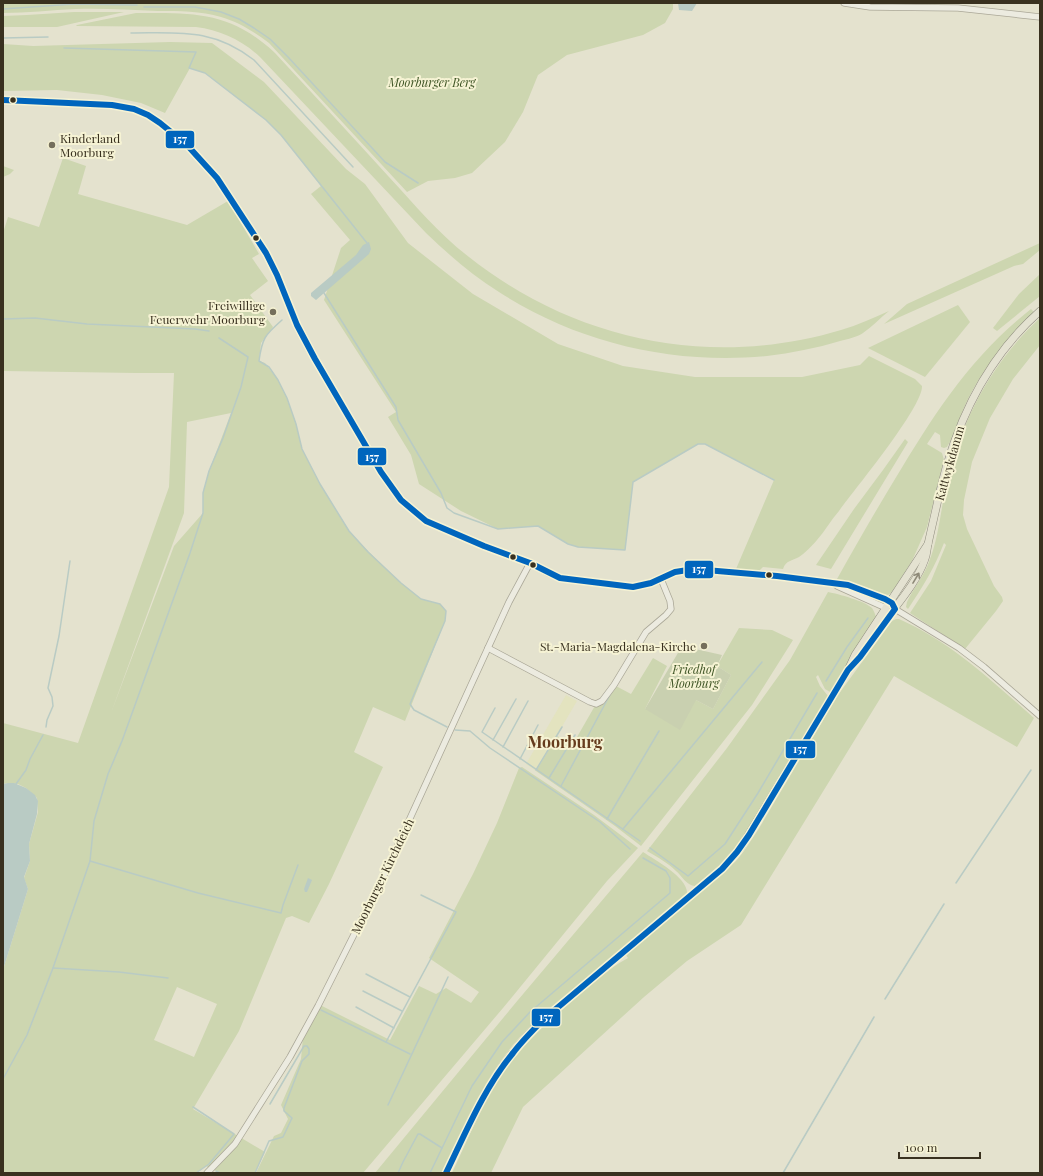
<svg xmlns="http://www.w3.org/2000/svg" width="1043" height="1176" viewBox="0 0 1043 1176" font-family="'Playfair Display',serif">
	<rect width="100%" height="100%" fill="#e4e2ce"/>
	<polygon fill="#e3e3bf" points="566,695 577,701 536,771 526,764"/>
	<g fill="#cdd6b0" fill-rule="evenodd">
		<path d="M3 3H673V9L665 23 643 35 567 55 538 75 523 112 505 142 472 173 455 178 428 181 407 192 269 43C254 32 239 22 221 17 201 11 179 11 158 11 130 10 103 8 76 9 51 10 27 13 3 13Z"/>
		<polygon points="74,12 124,12 57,27 3,27 3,16 27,15"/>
		<path d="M136 13C194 13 230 11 275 53 313 94 351 135 389 177 414 204 439 234 469 257 575 341 711 369 841 330 858 325 873 318 889 311 880 318 872 327 863 333 857 337 848 339 840 341 817 348 791 353 767 356 673 365 578 343 499 292 472 275 449 255 426 233L260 57C242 40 220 30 196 27L76 26 77 25Z"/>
		<path d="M170 42 212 43 264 82 346 169 365 184 408 243 473 294 558 344 623 366 695 377H802L860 365 869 356 915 379 922 386C923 407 854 490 839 511 831 520 825 531 817 540 814 544 803 555 799 557 792 561 786 560 783 569L763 567 759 571 736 569 774 480 705 444H698L633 482 625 550 578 547 568 544 538 526 498 529 461 511 419 484 411 455 388 417 396 412 324 300 341 248 350 240 311 194 321 186 281 135 266 120 205 73 190 68 165 113 141 103 102 95 57 90 3 91V44L33 46Z"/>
		<path d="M63 158 86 166 78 194 187 225 228 201 259 254 252 258 268 281 250 295 273 327 261 343 259 361 265 363 278 380 287 398 296 424 302 449 320 484 349 531 369 552 401 583 421 599 440 604 446 611 445 621 405 721 373 707 354 752 383 767 329 884 309 923 292 916 286 918 239 1031 193 1109 265 1152 255 1173H220L206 1166 196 1173H3V970L28 889 24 878 30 861 29 844 38 812 37 798 26 788 18 784 8 783 3 784V723L78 743 169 487 174 373H136L3 371V233L8 217 39 227ZM231 413 209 471 203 493V513L174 546 111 713 184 513 187 422ZM177 987 217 1004 194 1057 154 1040Z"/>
		<polygon points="3,166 14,170 10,174 3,177"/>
		<polygon points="1040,243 1040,250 1023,264 1014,266 884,324 907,304"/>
		<polygon points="1040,274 1040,296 997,331 993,328 1019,294"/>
		<polygon points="958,305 970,322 925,377 868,348"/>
		<path d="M1031 309 1034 312C1007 338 985 366 968 399 960 415 956 433 947 447L944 448 941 447 940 435 935 432 927 444 942 453 944 460 927 527 912 561 892 592 888 595 880 594 837 579C856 545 875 512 895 479 934 414 971 356 1031 309Z"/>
		<path d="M1040 318V345L1013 379 990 418 972 462 964 500 963 515 967 529 994 586 1002 597 1003 601 996 611 965 649 910 613 931 581 946 545 944 543C935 567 922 588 908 609L906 607 907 602C914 587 925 575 930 559 939 536 941 507 947 482 962 419 992 362 1040 318Z"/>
		<polygon points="905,439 908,442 831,569 816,565 854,509 883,470"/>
		<path d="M828 592C838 594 865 601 872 608 874 611 875 614 876 617L830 692 825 689 818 675 816 677 820 686 828 696 742 841 726 860 695 886C687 886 682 876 676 871 668 863 657 857 647 851L727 748 790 660Z"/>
		<path d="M896 619H899C951 642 992 681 1034 718L1017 747 894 676 741 925 687 961 644 997 523 1107 491 1173H452C468 1139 482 1104 503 1073 523 1043 550 1020 577 997 594 983 609 968 628 958L626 955 720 876 736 861 744 851 758 830 838 695 892 621Z"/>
		<polygon points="739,628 772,630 793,640 752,705 641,846 615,826 536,771 557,736 573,744 596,704 614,685 631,694 653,658 667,666 645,709 696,700 713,709 731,675 717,666"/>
		<polygon points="522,767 594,815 638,848 607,881 503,1008 363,1173 256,1173 274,1136 281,1133 288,1119 281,1105 301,1059 303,1037 320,1005 390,1040 419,986 436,994 446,988 471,1003 479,992 429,958 473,874 497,823 519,768"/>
		<path d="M643 852C655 860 688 878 687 893L535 1022C490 1062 468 1120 443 1173H375L518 1000Z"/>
	</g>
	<polygon fill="#c9d0b0" points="682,646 722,655 717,666 731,675 713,709 696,700 680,730 645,709"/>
	<g fill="#b9cbc4">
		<polygon points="678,3 697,3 692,11 679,10"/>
		<polygon points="369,242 371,249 369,254 316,300 311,296 311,293 356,255 363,245"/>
		<polygon points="8,783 14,783 26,788 35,795 38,801 37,814 29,844 30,861 24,877 28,889 3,970 3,784"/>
		<polygon points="308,878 312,880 307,892 305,892 304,889"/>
	</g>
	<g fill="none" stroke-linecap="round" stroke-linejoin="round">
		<g stroke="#b9cbc4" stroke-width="1.5">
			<polyline points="144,7 195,7 221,12 239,19 254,28 270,39 288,57 385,162 418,183"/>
			<polyline points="3,9 74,4 137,5"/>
			<path d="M131 33C180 33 213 28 254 60L353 167"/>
			<polyline points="3,38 48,37"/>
			<polyline points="64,48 196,52 189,68 205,73 266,120 281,135 367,243"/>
			<polyline points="324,293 396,407 398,420 441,493 447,508 454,513 498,529 538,526 568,544 578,547 625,550 633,482 698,444 705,444 774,480"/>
			<polyline points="3,319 35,318 87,324 195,329 209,331"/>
			<path d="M282 320C265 335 262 338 259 361L269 367 278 380 287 398 296 424 302 449 320 484 349 531 368 552 401 583 421 599 440 604 446 611 445 621 410 704 414 710 447 727"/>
			<polyline points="826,681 847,647 868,618"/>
			<polyline points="495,708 482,732 640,841"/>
			<polyline points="46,727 47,720 53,706 52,697 48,688 59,636 70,561"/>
			<polyline points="455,730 470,731 490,748 600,822 630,849"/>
			<polyline points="493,740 516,699"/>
			<polyline points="503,747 528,701"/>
			<polyline points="520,759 538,725"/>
			<polyline points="536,770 562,727"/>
			<polyline points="549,778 575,735"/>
			<polyline points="16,784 26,770 30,759 43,735"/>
			<polyline points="561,786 612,691"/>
			<polyline points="607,819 659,731"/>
			<polyline points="623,829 762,662"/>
			<polyline points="650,848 688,876 725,844 758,793 817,693"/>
			<polyline points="90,861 198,893 281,913 283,905 298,865"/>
			<polyline points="956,883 1031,770"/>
			<polyline points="53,968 119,972 168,978"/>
			<polyline points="366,974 410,997"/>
			<polyline points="363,991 402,1011"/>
			<polyline points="885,999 944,904"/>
			<polyline points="356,1007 394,1028"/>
			<polyline points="321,1010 410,1054"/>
			<polyline points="386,1042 456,912 421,895"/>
			<polyline points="3,1079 27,1035 53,968 90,861 94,821 108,774 122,741 190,553 203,513 203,493 209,471 223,438 241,387 248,357 219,338"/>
			<polyline points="388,1105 448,977"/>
			<polyline points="193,1107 234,1134 209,1164 196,1173"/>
			<polyline points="216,1171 220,1173"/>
			<polyline points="255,1173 269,1141 283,1137 292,1118 284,1111 284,1108 302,1061 309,1054 309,1049 307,1046 304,1046 270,1104"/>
			<polyline points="398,1173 403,1162 418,1134 420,1134 442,1148"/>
			<polyline points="430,1173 472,1086 502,1042 530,1012 670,893 670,878 666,871 643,858"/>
			<polyline points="783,1173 874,1017"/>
		</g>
		<defs>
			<g id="minor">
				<polyline points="844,3 870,7 958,8 1040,17"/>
				<polyline points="3,100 112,105 134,109 148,115 160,123 187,145 217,178 266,253 277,275 297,325 315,359 381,472 401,500 426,521 436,526 484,546 530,563 548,573 560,578 633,587 651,583 675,572 694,569 777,576 848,585 890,602"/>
				<polyline points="837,586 886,608"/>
				<polyline points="895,609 959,648 984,667 1040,716"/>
				<polyline points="488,648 590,702 596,704 602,701 614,685 646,632 666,615 671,609 670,601 661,579"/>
				<polyline points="207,1173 235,1144 290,1057 318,1006 385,873 509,602 530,563"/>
			</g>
			<g id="major">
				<path d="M853 664 860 657C868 645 876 633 884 622 899 602 917 582 925 559 927 554 927 549 928 544 932 526 936 508 940 491 956 422 987 358 1040 311"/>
				<path d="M446 1173C474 1115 495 1063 544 1019L722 869 741 847 848 670 855 655 928 544"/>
			</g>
		</defs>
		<use href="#minor" stroke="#aaa797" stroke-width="7"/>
		<use href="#major" stroke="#8f8c7e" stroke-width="8"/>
		<use href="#minor" stroke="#ecebe0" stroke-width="5.5"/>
		<use href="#major" stroke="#e4e2d1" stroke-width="7"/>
		<defs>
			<path id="bus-1" d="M3 100 112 105 134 109 148 115 160 123 187 145 217 178 266 253 277 275 297 325 315 359 381 472 401 500 426 521 484 546 530 563 560 578 633 587 651 583 675 572 694 569 777 576 848 585 885 599 892 603 895 609 860 657 848 670 749 835 737 852 722 869 544 1019C533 1030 522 1041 513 1053 484 1088 466 1132 446 1173"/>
		</defs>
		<use href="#bus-1" stroke="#f6f3d4" stroke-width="9"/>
		<use href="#bus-1" stroke="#0065bd" stroke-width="6"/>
	</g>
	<defs><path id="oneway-shaft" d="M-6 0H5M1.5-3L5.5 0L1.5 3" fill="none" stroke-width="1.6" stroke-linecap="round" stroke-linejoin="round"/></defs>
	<use stroke="#8e8a78" href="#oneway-shaft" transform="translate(916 578) rotate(-59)"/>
	<g fill="#39311f" stroke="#f6f3d4" stroke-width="1.5">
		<circle cx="13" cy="100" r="3.5"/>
		<circle cx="256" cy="238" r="3.5"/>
		<circle cx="513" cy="557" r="3.5"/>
		<circle cx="533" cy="565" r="3.5"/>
		<circle cx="769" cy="575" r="3.5"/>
	</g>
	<g fill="#756f5c" stroke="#f6f3d4" stroke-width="1.5">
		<circle cx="52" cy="145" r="4"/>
		<circle cx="273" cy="312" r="4"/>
		<circle cx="704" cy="646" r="4"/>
	</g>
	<g text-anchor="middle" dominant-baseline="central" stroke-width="4" stroke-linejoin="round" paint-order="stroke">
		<g font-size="12" font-style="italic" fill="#3f5525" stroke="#f6f3d4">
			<text x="432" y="82">Moorburger Berg</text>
			<text x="694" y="669">Friedhof<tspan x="694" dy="14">Moorburg</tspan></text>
		</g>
		<g font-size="12" fill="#39311f" stroke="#f6f3d4" text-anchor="end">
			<text x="60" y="138" text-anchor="start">Kinderland<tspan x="60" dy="14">Moorburg</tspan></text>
			<text x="265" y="305">Freiwillige<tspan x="265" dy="14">Feuerwehr Moorburg</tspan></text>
			<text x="696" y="646">St.-Maria-Magdalena-Kirche</text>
		</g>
		<g font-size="12" fill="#39311f" stroke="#f6f3d4">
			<text transform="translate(949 463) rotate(-74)">Kattwykdamm</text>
			<text transform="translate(382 876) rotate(-64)">Moorburger Kirchdeich</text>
		</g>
		<g font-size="16" font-weight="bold" fill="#663c1e" stroke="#f6f3d4">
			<text x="565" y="741">Moorburg</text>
		</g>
	</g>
	<g stroke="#f6f3d4" stroke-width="1.5">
		<rect x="165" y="130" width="30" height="19" rx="4" fill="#0065bd"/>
		<rect x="357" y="447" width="30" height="19" rx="4" fill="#0065bd"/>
		<rect x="684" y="560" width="30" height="19" rx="4" fill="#0065bd"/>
		<rect x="785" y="740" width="31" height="19" rx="4" fill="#0065bd"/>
		<rect x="531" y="1008" width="30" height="19" rx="4" fill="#0065bd"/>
	</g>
	<g font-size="11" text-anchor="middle" font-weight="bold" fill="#fff">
		<text x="180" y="143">157</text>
		<text x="372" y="461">157</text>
		<text x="699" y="573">157</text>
		<text x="800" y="753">157</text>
		<text x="546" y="1021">157</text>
	</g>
	<rect width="1043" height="1176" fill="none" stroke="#39311f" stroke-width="8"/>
	<path d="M899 1152v6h81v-6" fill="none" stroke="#39311f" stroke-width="2"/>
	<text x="905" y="1152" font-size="12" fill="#39311f" stroke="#f6f3d4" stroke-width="3" paint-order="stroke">100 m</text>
</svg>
